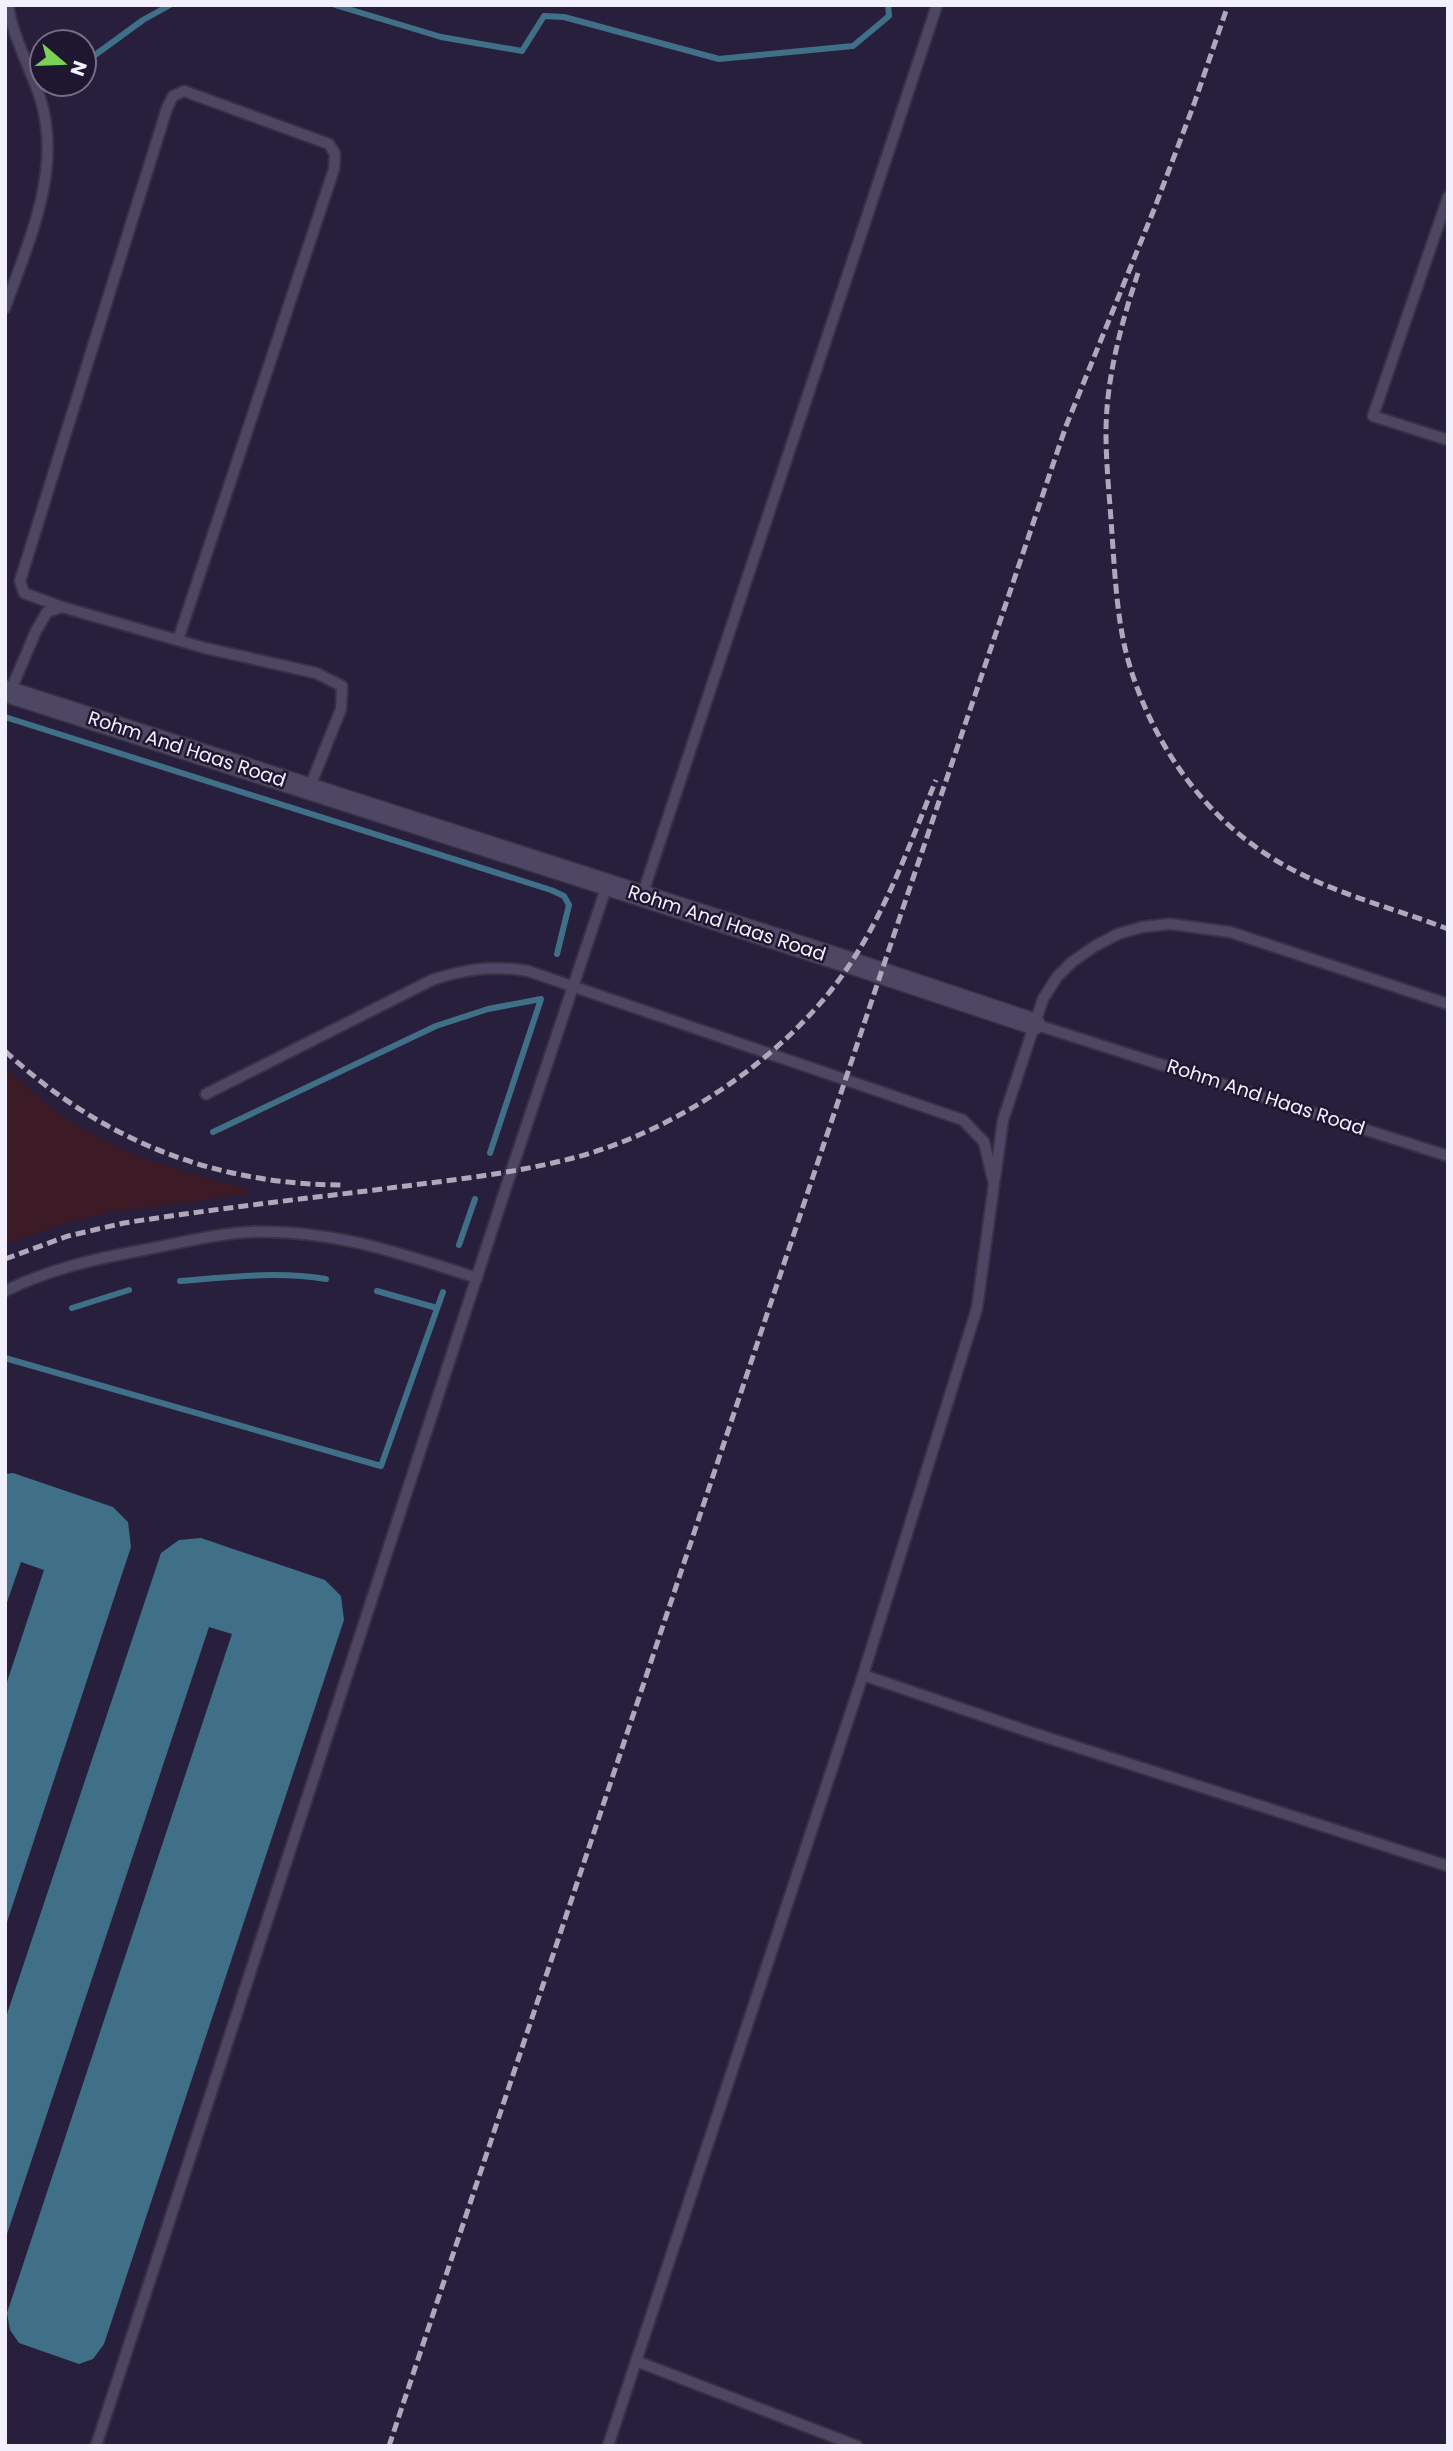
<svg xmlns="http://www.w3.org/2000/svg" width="1453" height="2451" viewBox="0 0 1453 2451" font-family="Poppins,sans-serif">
	<rect width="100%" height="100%" fill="#1e172f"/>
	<path fill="#281f3d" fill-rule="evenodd" d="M5 5H1448V2446H5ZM42 42H84V84H42Z"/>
	<path fill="#3c1b26" d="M5 1067C19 1079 31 1092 46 1103 104 1150 177 1172 248 1188V1194L113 1212 57 1226 5 1244Z"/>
	<g fill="#407088">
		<polygon points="13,1473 113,1507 128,1522 131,1547 5,1928 5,1688 44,1570 21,1562 5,1608 5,1474"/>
		<polygon points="201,1538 325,1580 341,1596 344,1620 104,2344 93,2359 79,2364 19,2343 10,2330 7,2313 232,1634 209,1627 5,2240 5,2020 161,1553 179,1540"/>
	</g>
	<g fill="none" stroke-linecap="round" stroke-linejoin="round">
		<g stroke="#407088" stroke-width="6">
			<polyline points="335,5 441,37 522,51 544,16 564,17 719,59 853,46 889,16 888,5"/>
			<polyline points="84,63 143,20 170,5"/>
			<polyline points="5,717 551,890 564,896 569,905 557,954"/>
			<polyline points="213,1132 436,1026 488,1009 541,999 490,1153"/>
			<polyline points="459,1245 475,1199"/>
			<path d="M180 1281C229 1277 278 1271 326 1279"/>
			<polyline points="377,1291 437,1308"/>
			<polyline points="72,1308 129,1290"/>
			<polyline points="5,1358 381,1466 443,1292"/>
		</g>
		<defs>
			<g id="lane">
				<polyline points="1448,197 1373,416 1448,440"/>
				<path d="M5 308C28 243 62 171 41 101 31 68 13 39 8 5"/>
				<polyline points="62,607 24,593 20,581 167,108 173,96 184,91 329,144 335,154 334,169 178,640"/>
				<polyline points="10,692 36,631 47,612 62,607 205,648 316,673 342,686 341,709 309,789"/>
				<polyline points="642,896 937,5"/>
				<polyline points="1034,1024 1448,1156"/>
				<path d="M206 1094 432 980C465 969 494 965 528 971L963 1120 984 1142 994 1184 977 1308 863 1675 1036 1734 1448 1866"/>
				<polyline points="995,1178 1003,1120 1043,999 1057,977 1072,962 1095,946 1118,934 1142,927 1170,924 1230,932 1448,1004"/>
				<path d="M5 1291C50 1269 94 1259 143 1250 174 1244 206 1236 237 1233 319 1225 401 1253 477 1278"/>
				<polyline points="636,2361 857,2446"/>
				<polyline points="96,2446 511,1172 607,885"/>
				<polyline points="608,2446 863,1675"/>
			</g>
			<polyline id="street" points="5,691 851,963 1034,1024"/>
		</defs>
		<use href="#lane" stroke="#373244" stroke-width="14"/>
		<use href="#street" stroke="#373244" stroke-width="24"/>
		<use href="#lane" stroke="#4e4763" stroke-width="10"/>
		<use href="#street" stroke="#4e4763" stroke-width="21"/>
		<g stroke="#ada9ba" stroke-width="5" stroke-dasharray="10 5" stroke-linecap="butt">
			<path d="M1138 273C1121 324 1106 379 1106 433 1106 467 1110 501 1112 534 1115 576 1117 620 1128 660 1148 730 1188 794 1245 839 1309 889 1375 901 1448 929"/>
			<path d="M5 1051C101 1140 214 1185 345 1185"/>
			<path d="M5 1259 68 1236 124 1223C207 1210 291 1200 375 1190 441 1181 508 1175 573 1158 678 1131 793 1053 852 961 888 906 911 841 936 780"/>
			<polyline points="389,2446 881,973 1066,426 1155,207 1194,104 1228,5"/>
		</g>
	</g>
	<g text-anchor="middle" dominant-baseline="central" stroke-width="5" stroke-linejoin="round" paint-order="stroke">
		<g font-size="19" fill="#f3f0fe" stroke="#1e172f">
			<text transform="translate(187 749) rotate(18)">Rohm And Haas Road</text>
			<text transform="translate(727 923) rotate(18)">Rohm And Haas Road</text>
			<text transform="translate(1266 1097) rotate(18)">Rohm And Haas Road</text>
		</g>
	</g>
	<rect width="1453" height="2451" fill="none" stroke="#f3f0fe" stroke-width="14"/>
	<g transform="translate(63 63) rotate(109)"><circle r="33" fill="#1e172f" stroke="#736e82" stroke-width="2"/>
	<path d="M0-5L12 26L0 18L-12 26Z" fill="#7bd155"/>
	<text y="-10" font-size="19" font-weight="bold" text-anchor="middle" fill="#f3f0fe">N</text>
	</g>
</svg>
